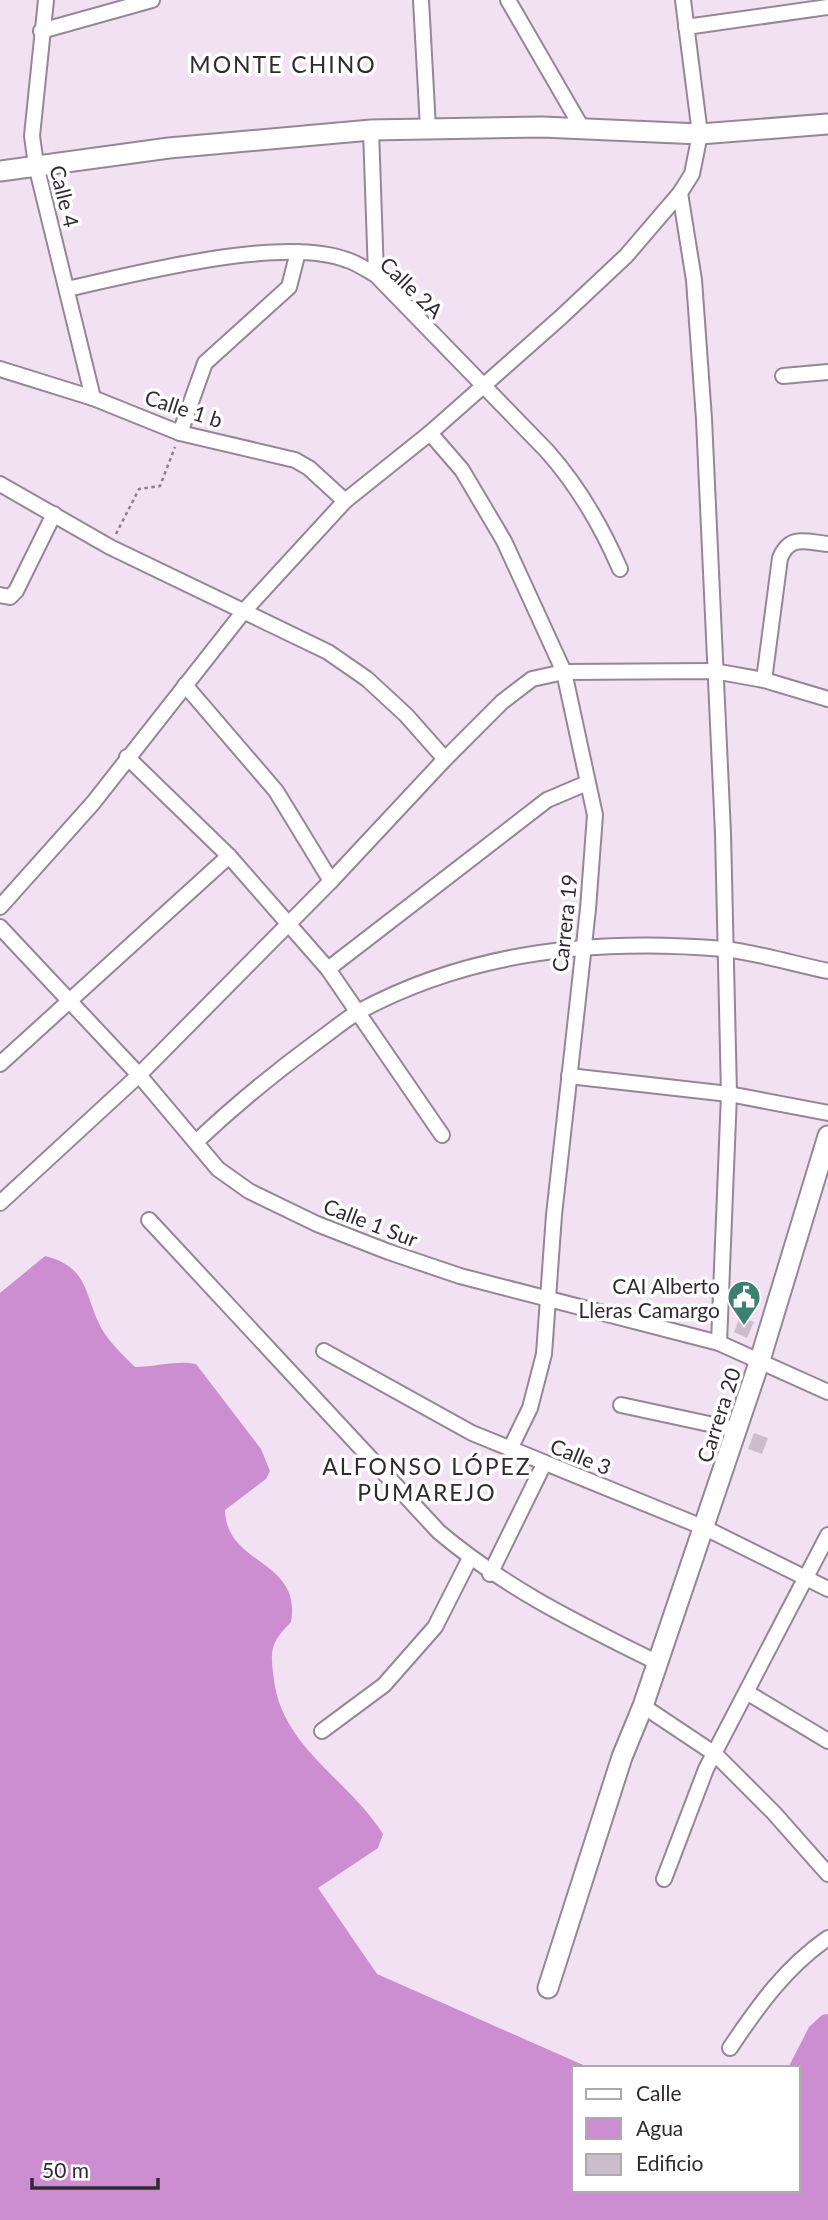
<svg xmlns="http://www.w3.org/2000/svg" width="828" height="2220" viewBox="0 0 828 2220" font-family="Lato,sans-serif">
	<rect width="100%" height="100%" fill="#f1e1f2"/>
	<path fill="#cc8ed1" d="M45 1256C93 1268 83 1300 105 1334 113 1346 125 1357 135 1367 157 1367 174 1360 196 1364L261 1449 270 1471 266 1479 225 1510C226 1566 302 1559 291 1622 270 1643 270 1651 274 1680 282 1747 349 1780 383 1834L378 1848 318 1888 377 1974 590 2068H574V2190H798V2068H788L809 2027 822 2015 828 2014V2220H0V1293Z"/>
	<g fill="#ccbdcd">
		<polygon points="740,1317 754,1322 747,1338 734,1332"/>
		<polygon points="754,1433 768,1438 762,1454 748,1449"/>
	</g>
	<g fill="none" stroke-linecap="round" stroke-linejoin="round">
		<defs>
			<g id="street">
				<polyline points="46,0 32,136 36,165 93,398"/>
				<polyline points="421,0 428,128"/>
				<polyline points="508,0 582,128"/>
				<polyline points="686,27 828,7"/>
				<polyline points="41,31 152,0"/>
				<polyline points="371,130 376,275"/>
				<polyline points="680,193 694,280 704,419 723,833 729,1094 719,1343"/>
				<path d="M67 289C136 274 282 235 347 260 357 263 367 270 376 275L547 451C579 487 601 525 620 569"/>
				<polyline points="0,369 93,398 180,433 295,460 309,468 345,501"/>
				<polyline points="783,376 828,372"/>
				<polyline points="180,433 205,363 289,287 298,252"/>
				<polyline points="430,433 462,470 504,541 564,672 595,815 588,909 554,1215 544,1354 530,1408 510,1449"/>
				<polyline points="0,484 110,547 328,652 367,679 406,715 445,759"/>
				<polyline points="0,595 10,597 16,591 54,514"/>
				<path d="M764 680 780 558C790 534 806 542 828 544"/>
				<polyline points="185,685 276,791 331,881"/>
				<polyline points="127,757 229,856 328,969 442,1135"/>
				<polyline points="0,907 93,803 244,611 345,501 430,433 560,318 626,256 680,193 692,174 700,134 683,0"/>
				<polyline points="0,927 139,1075 218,1169 249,1191 317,1224 389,1252 460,1276 719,1343 828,1392"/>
				<polyline points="328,969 547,800 587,783"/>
				<polyline points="0,1064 229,856"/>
				<polyline points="569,1076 729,1094 828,1113"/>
				<path d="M196 1142C234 1106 273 1074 315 1043 329 1033 343 1021 358 1012 470 951 598 938 724 949 759 953 794 964 828 971"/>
				<polyline points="0,1203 139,1075 331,881 445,759 502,702 532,679 564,672 714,671 764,680 828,699"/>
				<path d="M149 1220 439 1532C508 1590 578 1623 658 1663"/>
				<polyline points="324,1351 472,1433 705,1528 828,1589"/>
				<polyline points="621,1405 737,1430"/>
				<polyline points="490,1574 544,1464"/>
				<polyline points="748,1693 828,1741"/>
				<polyline points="643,1706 715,1754 774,1813 828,1874"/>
				<polyline points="322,1731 384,1685 435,1627 470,1558"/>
				<polyline points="664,1879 706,1769 828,1535"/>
				<path d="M730 2048C758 2006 786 1967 828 1938"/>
			</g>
			<g id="secondary">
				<polyline points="0,171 169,148 371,130 542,127 700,134 828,124"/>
				<polyline points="548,1988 622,1757 643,1706 760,1360 828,1136"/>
			</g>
		</defs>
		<use href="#street" stroke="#958796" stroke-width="18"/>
		<use href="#secondary" stroke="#958796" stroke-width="23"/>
		<polyline stroke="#8c818c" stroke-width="2.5" stroke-dasharray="3.5 3.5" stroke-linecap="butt" points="116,534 139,489 160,486 175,447"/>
		<use href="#street" stroke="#fff" stroke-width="14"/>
		<use href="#secondary" stroke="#fff" stroke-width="19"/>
	</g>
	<defs>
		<symbol id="civic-pin" viewBox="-11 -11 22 30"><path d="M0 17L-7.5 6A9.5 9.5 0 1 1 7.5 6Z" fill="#3d8071" stroke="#fff"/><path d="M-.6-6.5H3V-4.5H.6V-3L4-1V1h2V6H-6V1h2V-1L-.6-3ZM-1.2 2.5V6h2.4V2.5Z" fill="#fff"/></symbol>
	</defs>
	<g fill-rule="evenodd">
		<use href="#civic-pin" x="725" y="1278" width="38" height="52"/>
	</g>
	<g text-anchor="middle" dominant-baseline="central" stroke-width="7" stroke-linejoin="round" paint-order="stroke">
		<g font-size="21" fill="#312b31" stroke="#fff">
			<text transform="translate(65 196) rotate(76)">Calle 4</text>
			<text transform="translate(412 287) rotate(44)">Calle 2A</text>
			<text transform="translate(184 408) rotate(18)">Calle 1 b</text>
			<text transform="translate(564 923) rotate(-84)">Carrera 19</text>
			<text transform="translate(371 1222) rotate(21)">Calle 1 Sur</text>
			<text transform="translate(718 1415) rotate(-72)">Carrera 20</text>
			<text transform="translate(581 1456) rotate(22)">Calle 3</text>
		</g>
		<g font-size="21" fill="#312b31" stroke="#fff" text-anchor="end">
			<text x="720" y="1285">CAI Alberto<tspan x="720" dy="24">Lleras Camargo</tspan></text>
		</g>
		<g font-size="23" letter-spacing="2" fill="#312b31" stroke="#fff">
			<text x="283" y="64">MONTE CHINO</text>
			<text x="427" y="1466">ALFONSO LÓPEZ<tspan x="427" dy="26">PUMAREJO</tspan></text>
		</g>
	</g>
	<rect x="572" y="2066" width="228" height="126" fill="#ffffff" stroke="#adaaad" stroke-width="2"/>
	<rect x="586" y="2089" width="35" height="10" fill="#ffffff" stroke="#adaaad" stroke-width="2"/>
	<text x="636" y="2101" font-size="21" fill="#312b31">Calle</text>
	<rect x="586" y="2118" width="35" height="21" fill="#cc8ed1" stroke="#adaaad" stroke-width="2"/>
	<text x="636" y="2136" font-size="21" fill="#312b31">Agua</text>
	<rect x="586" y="2154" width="35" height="21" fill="#ccbdcd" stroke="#adaaad" stroke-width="2"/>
	<text x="636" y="2171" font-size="21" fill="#312b31">Edificio</text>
	<path d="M32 2178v10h126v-10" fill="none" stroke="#312b31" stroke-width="3.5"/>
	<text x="42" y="2178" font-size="21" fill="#312b31" stroke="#ffffff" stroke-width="5" paint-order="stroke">50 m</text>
</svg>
